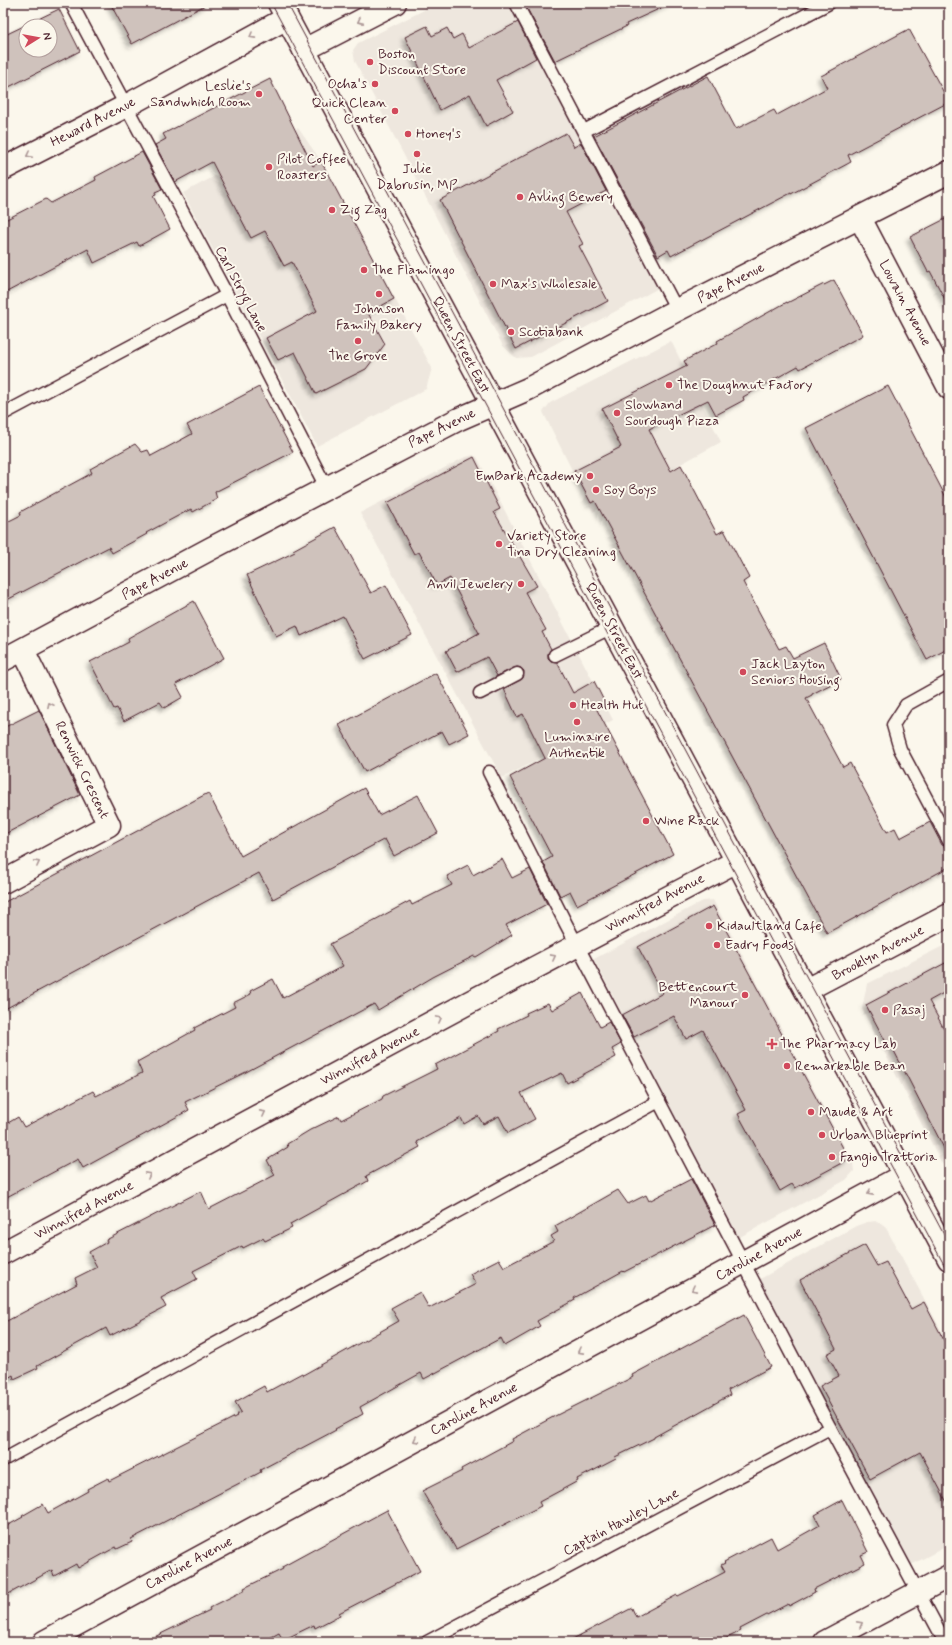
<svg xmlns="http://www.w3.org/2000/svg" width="952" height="1645" viewBox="0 0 952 1645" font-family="Mynerve,sans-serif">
	<defs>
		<filter id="shadow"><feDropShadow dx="-3.5" dy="3.5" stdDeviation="2" flood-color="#0004"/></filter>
	</defs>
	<rect width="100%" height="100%" fill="#fbf7ec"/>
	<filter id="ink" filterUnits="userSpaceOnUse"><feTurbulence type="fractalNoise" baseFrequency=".025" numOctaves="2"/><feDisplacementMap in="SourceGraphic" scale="8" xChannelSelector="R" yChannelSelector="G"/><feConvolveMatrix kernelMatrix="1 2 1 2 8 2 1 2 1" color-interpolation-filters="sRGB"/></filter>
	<g filter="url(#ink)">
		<g fill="#eee7de">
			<polygon points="438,3 518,3 666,284 531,357 516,358 503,346 355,61 353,50 358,43"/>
			<polygon points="298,128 321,161 432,368 426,389 317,446 183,193 266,149 269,144"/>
			<polygon points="671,341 721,442 593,512 543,412 550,403"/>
			<polygon points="473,455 477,457 613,720 502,778 360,513 463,458"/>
			<polygon points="713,900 853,1163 854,1171 846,1180 738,1238 594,959 703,901"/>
			<polygon points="949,943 949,1177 862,1009 867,984"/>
			<polygon points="877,1221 886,1228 949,1345 949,1545 911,1565 760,1279 856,1226 867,1222"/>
		</g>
		<g fill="#cfc2bc" stroke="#4a1f2b" fill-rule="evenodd" filter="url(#shadow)">
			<polygon points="110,3 209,3 132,44"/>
			<polygon points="524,3 672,3 626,24 627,26 555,61"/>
			<path d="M59 9 80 51 3 90V36ZM26 26H50V50H26Z"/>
			<polygon points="518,22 536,58 496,80 513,111 486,126 470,94 440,110 405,37 427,26 432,36 447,28 453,39 462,34 469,48"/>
			<polygon points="909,29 949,102 848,155 851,162 791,194 791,193 671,256 668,250 658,256 594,136 708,76 736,129 774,110 777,115 827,88 821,76"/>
			<polygon points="270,79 313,166 321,161 394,299 368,313 385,344 366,369 316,394 295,352 278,360 266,338 317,311 292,262 284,266 265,231 251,238 212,162 175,182 155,145 166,139 163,134"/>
			<polygon points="566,133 574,147 581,143 606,191 566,212 583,244 579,246 608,301 516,349 440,200"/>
			<polygon points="142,152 162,189 155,192 156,195 153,196 170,229 139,246 137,242 94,263 88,249 3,294 3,221 46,199 51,203 96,180 95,177"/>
			<polygon points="949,217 949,307 930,271 928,272 910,237"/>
			<polygon points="834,280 863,335 800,369 798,366 743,397 744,400 716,415 708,400 649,429 671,471 681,465 717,534 724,530 749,578 743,582 779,649 786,646 793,658 824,643 841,679 812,694 812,695 806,698 843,767 850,763 887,832 895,828 900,838 930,822 942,845 949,848 949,867 827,933 595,501 591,503 574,471 621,447 602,409 687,366 684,361 718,343 717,341 787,302 787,303 824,284 824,285"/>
			<polygon points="888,386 949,503 949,648 927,660 806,428"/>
			<polygon points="259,387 293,452 215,492 217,499 193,512 191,509 146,533 147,534 112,553 109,547 3,602 3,524 21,515 20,512 92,473 90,469 135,444 142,452 148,450 151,456 192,434 187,425"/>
			<polygon points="474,457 500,509 494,512 537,586 525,592 546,630 542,632 551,649 548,654 548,658 551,661 557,662 573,693 594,681 604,701 595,706 673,854 577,905 570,891 560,896 543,862 552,857 510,777 545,758 523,714 517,717 504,689 523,678 524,671 521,668 517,667 497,676 487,657 457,672 446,651 479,633 450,578 437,585 419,552 414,554 387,503"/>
			<polygon points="335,527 371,593 386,585 412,635 365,659 343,616 301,636 297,626 276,636 247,575 295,552 293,550"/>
			<polygon points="194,601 224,658 176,684 183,697 164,708 160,702 124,721 117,708 114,709 90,662 129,642 128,638"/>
			<polygon points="436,673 469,734 449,744 442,731 365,772 339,725"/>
			<polygon points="39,710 80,795 3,835 3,728"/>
			<polygon points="364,788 379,815 418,795 438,833 394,856 385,839 273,899 259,873 3,1010 3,903 208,793 241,856"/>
			<polygon points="502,859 512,878 530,869 547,904 506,925 512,935 476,957 474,956 433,977 378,1010 374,1004 246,1072 185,1102 189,1110 83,1168 78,1159 3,1199 3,1126 18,1117 24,1127 93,1091 96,1096 142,1073 137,1062 195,1030 194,1028 235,1007 233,1003 251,994 250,991 273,979 283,998 343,966 330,944 410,901 412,905 452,885 447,876 468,865 473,875"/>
			<polygon points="713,906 849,1159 795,1188 792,1184 780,1191 738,1114 746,1110 703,1030 686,1039 674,1016 634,1037 622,1015 663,993 638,947"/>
			<polygon points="949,961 949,990 929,1001 949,1038 949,1158 891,1045 888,1046 866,1005"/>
			<polygon points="582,993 600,1027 609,1022 621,1044 612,1049 616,1057 567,1083 562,1073 521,1093 535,1119 508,1133 499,1116 483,1124 478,1116 464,1124 461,1118 417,1142 420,1147 366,1176 368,1181 290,1224 292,1228 265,1241 263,1238 243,1248 242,1246 193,1271 197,1279 161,1298 166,1307 110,1336 106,1328 37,1366 38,1368 14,1379 13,1375 3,1381 3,1323 77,1284 75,1278 97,1267 89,1252 107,1242 106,1240 201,1191 209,1209 275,1175 267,1160 288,1147 287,1144 310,1130 339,1116 341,1120 382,1099 383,1096 437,1069 435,1065 499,1031 498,1029 527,1015 526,1013 548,1003 552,1010"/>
			<polygon points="691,1179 715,1225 624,1272 623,1271 574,1298 575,1300 537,1321 540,1326 505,1346 501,1338 424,1379 421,1373 360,1407 363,1414 335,1429 336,1430 260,1470 261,1472 131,1539 132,1542 117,1549 116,1547 78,1568 76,1564 54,1576 52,1570 3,1597 3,1528 23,1517 22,1516 43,1504 48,1513 88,1491 87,1489 108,1478 109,1481 237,1416 236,1415 241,1412 235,1402 264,1386 267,1392 302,1373 303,1375 399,1321 391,1308 420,1292 429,1308 476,1284 470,1274 499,1259 504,1267 554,1241 551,1236 558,1232 555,1226 618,1190 628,1204 646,1195 649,1201"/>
			<polygon points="865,1245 877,1266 886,1262 911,1309 924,1302 949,1350 949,1506 920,1452 870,1479 820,1386 839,1376 827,1354 836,1349 800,1280"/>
			<polygon points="744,1315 771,1367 728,1390 730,1395 654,1437 654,1438 615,1457 616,1459 577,1479 578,1481 539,1502 541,1506 456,1549 422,1491 462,1471 461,1469 513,1441 512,1439 555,1416 633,1377 632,1375"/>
			<polygon points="842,1500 868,1552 861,1555 865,1563 814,1589 815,1592 789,1606 788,1604 740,1629 741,1631 719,1642 567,1642 632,1608 636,1617 677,1595 678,1596 725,1572 721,1565 725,1563 724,1562 771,1537 777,1549 820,1525 815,1515"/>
			<polygon points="387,1510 420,1571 339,1613 340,1615 315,1628 314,1625 283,1640 279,1633 262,1642 144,1642 210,1610 209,1608 245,1590 244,1588 283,1569 282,1567"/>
		</g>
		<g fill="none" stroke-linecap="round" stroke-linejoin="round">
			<defs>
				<g id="lane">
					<polyline points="71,3 227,295 326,487"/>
					<polyline points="516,3 677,310"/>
					<polyline points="584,131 829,3"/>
					<polyline points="3,414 227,295"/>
					<polyline points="555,655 612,627"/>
					<polyline points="949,681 906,705 893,725 900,749 949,841"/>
					<polyline points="480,693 517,674"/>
					<polyline points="489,772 566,924 830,1428 945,1642"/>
					<polyline points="3,1460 659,1101"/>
					<polyline points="427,1642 830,1428"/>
				</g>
				<g id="street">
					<polyline points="304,50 395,3"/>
					<polyline points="3,169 126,106 287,18"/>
					<polyline points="860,218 949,388"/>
					<polyline points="3,660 210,549 459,419 528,389 677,310 949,172"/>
					<polyline points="3,882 109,825 23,650"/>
					<polyline points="806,990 949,915"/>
					<polyline points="3,1253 468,1003 737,861"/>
					<polyline points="44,1642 904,1175"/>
					<polyline points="825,1642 949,1576"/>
				</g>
				<polyline id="secondary" points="279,3 949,1259"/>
			</defs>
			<use href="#lane" stroke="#4a1f2b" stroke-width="15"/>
			<use href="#street" stroke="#4a1f2b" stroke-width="25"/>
			<use href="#secondary" stroke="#4a1f2b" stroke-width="25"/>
			<use href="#lane" stroke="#fbf7ec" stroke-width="12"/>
			<use href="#street" stroke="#fbf7ec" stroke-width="22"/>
			<use href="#secondary" stroke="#fbf7ec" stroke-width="22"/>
			<g stroke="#4a1f2b" stroke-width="1">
				<polyline points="271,3 949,1274"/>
				<polyline points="287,3 949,1244"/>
			</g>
		</g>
		<defs><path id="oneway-chevron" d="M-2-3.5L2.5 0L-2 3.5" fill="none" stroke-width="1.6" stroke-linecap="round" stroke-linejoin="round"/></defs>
		<g stroke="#ab9695">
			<use href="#oneway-chevron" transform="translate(360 21) rotate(153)"/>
			<use href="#oneway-chevron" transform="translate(252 36) rotate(151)"/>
			<use href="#oneway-chevron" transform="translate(29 155) rotate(153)"/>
			<use href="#oneway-chevron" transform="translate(50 705) rotate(-116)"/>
			<use href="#oneway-chevron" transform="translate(37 863) rotate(-28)"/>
			<use href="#oneway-chevron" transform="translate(553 957) rotate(-28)"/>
			<use href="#oneway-chevron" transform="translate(439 1019) rotate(-28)"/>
			<use href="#oneway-chevron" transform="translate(263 1113) rotate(-28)"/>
			<use href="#oneway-chevron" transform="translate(148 1175) rotate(-28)"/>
			<use href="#oneway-chevron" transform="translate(870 1193) rotate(151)"/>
			<use href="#oneway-chevron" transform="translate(694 1289) rotate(152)"/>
			<use href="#oneway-chevron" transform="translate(580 1351) rotate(152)"/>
			<use href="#oneway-chevron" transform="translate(416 1440) rotate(152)"/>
			<use href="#oneway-chevron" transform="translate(860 1624) rotate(-28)"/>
		</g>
	</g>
	<g fill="#d1495b" stroke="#fbf7ec" stroke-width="1.5">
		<circle cx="370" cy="62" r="4"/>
		<circle cx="375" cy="84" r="4"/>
		<circle cx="259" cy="94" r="4"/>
		<circle cx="395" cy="111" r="4"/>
		<circle cx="408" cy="134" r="4"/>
		<circle cx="417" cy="154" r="4"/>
		<circle cx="269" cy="167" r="4"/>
		<circle cx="520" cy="197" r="4"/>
		<circle cx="332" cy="210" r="4"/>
		<circle cx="364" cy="270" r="4"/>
		<circle cx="493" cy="284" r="4"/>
		<circle cx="379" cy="294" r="4"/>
		<circle cx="511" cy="332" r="4"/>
		<circle cx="358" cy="341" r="4"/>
		<circle cx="669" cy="385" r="4"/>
		<circle cx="617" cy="413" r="4"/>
		<circle cx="590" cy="476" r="4"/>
		<circle cx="596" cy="490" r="4"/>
		<circle cx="499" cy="544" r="4"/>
		<circle cx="521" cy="584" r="4"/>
		<circle cx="743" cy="672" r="4"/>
		<circle cx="573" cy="705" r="4"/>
		<circle cx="577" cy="722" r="4"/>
		<circle cx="646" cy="821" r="4"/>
		<circle cx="709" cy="926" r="4"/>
		<circle cx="717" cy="945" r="4"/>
		<circle cx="745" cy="995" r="4"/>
		<circle cx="885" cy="1010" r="4"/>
		<path d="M770 1038h4v4h4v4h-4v4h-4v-4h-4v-4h4z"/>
		<circle cx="787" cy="1066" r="4"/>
		<circle cx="811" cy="1112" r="4"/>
		<circle cx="822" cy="1135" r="4"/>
		<circle cx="832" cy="1157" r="4"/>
	</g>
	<g text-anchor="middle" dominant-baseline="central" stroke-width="4" stroke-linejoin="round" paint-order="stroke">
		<g font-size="14" fill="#4a1f2b" stroke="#fbf7ec" text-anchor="start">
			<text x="378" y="54">Boston<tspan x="378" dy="16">Discount Store</tspan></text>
			<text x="367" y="84" text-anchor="end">Ocha's</text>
			<text x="251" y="86" text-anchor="end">Leslie's<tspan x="251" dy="16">Sandwhich Room</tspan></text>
			<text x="387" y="103" text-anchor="end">Quick Clean<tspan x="387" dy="16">Center</tspan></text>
			<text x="416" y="134">Honey's</text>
			<text x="277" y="159">Pilot Coffee<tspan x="277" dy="16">Roasters</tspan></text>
			<text x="417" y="169" text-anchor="middle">Julie<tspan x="417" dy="16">Dabrusin, MP</tspan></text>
			<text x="528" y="197">Avling Bewery</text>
			<text x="340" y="210">Zig Zag</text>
			<text x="372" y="270">The Flamingo</text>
			<text x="501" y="284">Max's Wholesale</text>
			<text x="379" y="309" text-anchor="middle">Johnson<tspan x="379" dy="16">Family Bakery</tspan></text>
			<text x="519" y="332">Scotiabank</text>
			<text x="358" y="356" text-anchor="middle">The Grove</text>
			<text x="677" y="385">The Doughnut Factory</text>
			<text x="625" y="405">Slowhand<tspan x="625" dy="16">Sourdough Pizza</tspan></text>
			<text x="582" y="476" text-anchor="end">EmBark Academy</text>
			<text x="604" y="490">Soy Boys</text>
			<text x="507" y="536">Variety Store<tspan x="507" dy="16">Tina Dry Cleaning</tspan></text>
			<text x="513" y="584" text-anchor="end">Anvil Jewelery</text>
			<text x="751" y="664">Jack Layton<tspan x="751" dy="16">Seniors Housing</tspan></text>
			<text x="581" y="705">Health Hut</text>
			<text x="577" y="737" text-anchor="middle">Luminaire<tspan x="577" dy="16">Authentik</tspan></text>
			<text x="654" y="821">Wine Rack</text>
			<text x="717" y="926">Kidaultland Cafe</text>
			<text x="725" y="945">Eadry Foods</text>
			<text x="737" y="987" text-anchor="end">Bettencourt<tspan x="737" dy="16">Manour</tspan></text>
			<text x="893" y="1010">Pasaj</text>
			<text x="780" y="1044">The Pharmacy Lab</text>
			<text x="795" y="1066">Remarkable Bean</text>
			<text x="819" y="1112">Maude &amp; Art</text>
			<text x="830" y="1135">Urban Blueprint</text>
			<text x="840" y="1157">Fangio Trattoria</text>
		</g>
		<g font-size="14" fill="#4a1f2b" stroke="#fbf7ec">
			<text transform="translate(93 122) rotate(-27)">Heward Avenue</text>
			<text transform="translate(731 283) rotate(-27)">Pape Avenue</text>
			<text transform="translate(241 289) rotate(62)">Carl Stryg Lane</text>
			<text transform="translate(905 303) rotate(62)">Louvain Avenue</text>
			<text transform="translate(461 345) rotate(62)">Queen Street East</text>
			<text transform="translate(442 428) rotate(-26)">Pape Avenue</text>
			<text transform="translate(155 579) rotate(-28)">Pape Avenue</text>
			<text transform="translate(614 631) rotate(62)">Queen Street East</text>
			<text transform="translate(82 770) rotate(64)">Renwick Crescent</text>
			<text transform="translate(655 903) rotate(-28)">Winnifred Avenue</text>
			<text transform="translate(878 953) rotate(-28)">Brooklyn Avenue</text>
			<text transform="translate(370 1056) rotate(-28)">Winnifred Avenue</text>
			<text transform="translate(84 1210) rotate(-28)">Winnifred Avenue</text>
			<text transform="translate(759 1254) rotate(-29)">Caroline Avenue</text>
			<text transform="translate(474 1409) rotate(-28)">Caroline Avenue</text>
			<text transform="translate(621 1522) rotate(-28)">Captain Hawley Lane</text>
			<text transform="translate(189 1563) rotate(-28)">Caroline Avenue</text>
		</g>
	</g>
	<rect width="952" height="1645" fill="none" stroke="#fbf7ec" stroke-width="16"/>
	<rect x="8" y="8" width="936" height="1629" fill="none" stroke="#4a1f2b" stroke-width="1.5" filter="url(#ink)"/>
	<g transform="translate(38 38) rotate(79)"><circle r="19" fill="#fbf7ec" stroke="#b4a19f"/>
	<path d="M0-3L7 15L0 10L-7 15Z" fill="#d1495b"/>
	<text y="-6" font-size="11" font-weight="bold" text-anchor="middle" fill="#4a1f2b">N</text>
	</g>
</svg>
